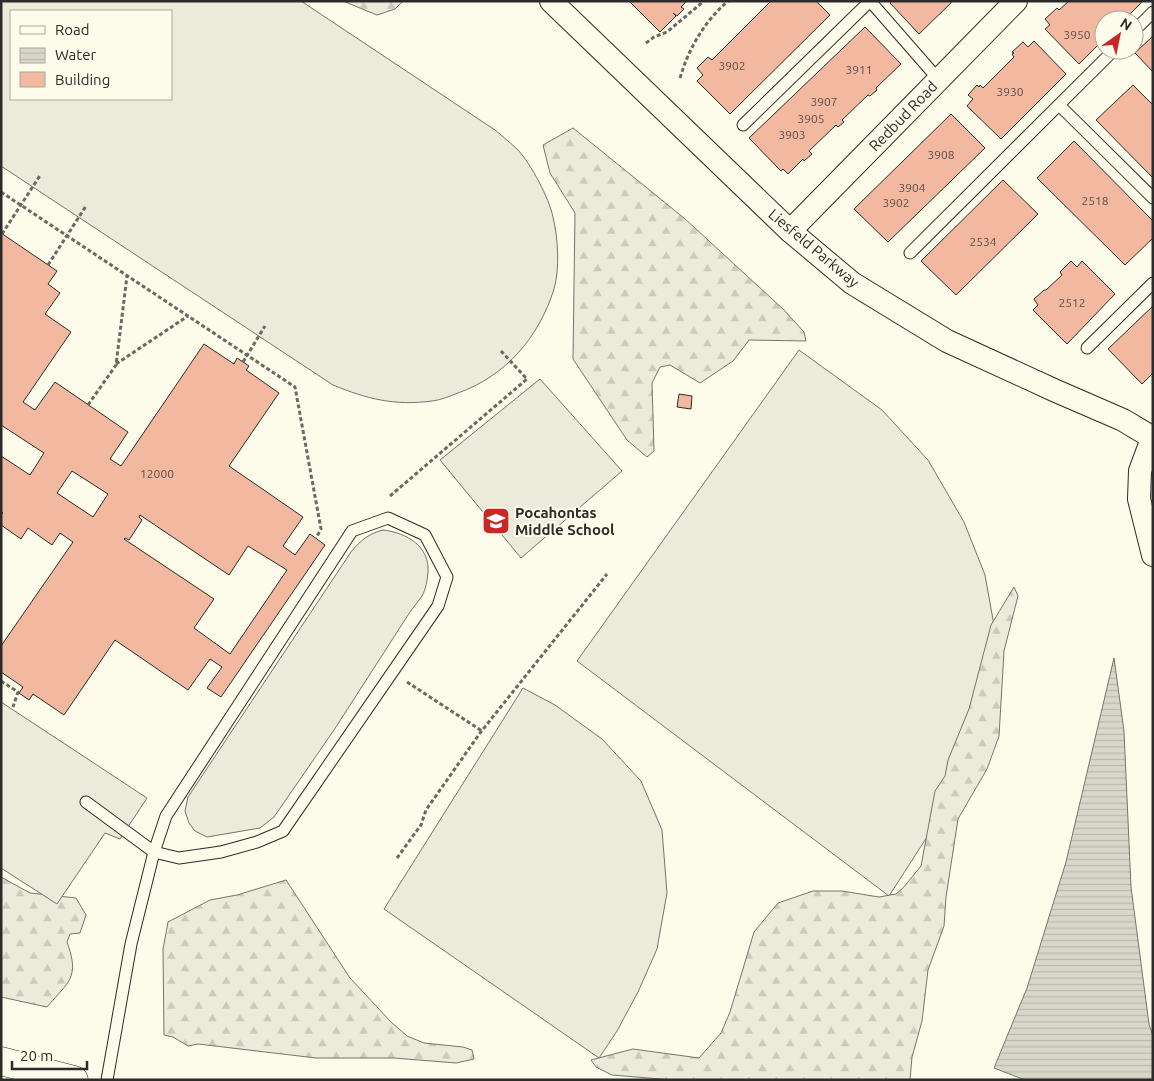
<svg xmlns="http://www.w3.org/2000/svg" width="1154" height="1081" viewBox="0 0 1154 1081" font-family="Ubuntu,sans-serif">
	<defs>
		<pattern id="forest-firs" width="22" height="20" patternUnits="userSpaceOnUse" patternTransform="scale(1.25)"><rect width="22" height="20" fill="#ecebdb"/><path d="M5 1l3.5 6h-7zM16 11l3.5 6h-7z" fill="#cbcabc"/></pattern>
		<pattern id="water-rules" width="6" height="5" patternUnits="userSpaceOnUse" patternTransform="scale(1.25)"><rect width="6" height="5" fill="#d8d7c9"/><path d="M0 2.5h6" fill="none" stroke="#bab9ad"/></pattern>
	</defs>
	<rect width="100%" height="100%" fill="#fdfbea"/>
	<g fill="#ecebdb" stroke="#74746e" fill-rule="evenodd">
		<path d="M1 1H301L495 130C503 137 511 143 518 150 531 164 549 198 553 217 558 238 560 268 554 289 539 337 506 376 458 393 450 396 441 400 432 401 395 406 367 399 333 385L1 166ZM11 11H171V99H11Z"/>
		<polygon points="799,350 882,410 928,460 964,522 985,575 997,642 956,792 889,896 577,661"/>
		<polygon points="540,379 622,471 521,558 440,460"/>
		<path d="M383 530C407 533 430 546 428 573 427 581 426 589 422 596 418 601 414 607 410 612L334 730 274 817 260 828 207 837 195 831 189 823 185 811 188 797 351 552C361 540 368 534 383 530Z"/>
		<polygon points="523,688 555,705 602,739 641,781 662,830 667,893 657,949 638,992 617,1031 599,1058 384,909"/>
	</g>
	<g fill="url(#forest-firs)" stroke="#74746e">
		<polygon points="343,1 403,1 395,9 377,15"/>
		<polygon points="573,128 684,218 783,309 804,332 806,341 749,340 733,361 700,383 670,365 660,367 652,383 654,451 647,457 627,440 573,359 575,213 550,173 543,145"/>
		<polygon points="1014,587 1018,596 1004,651 999,736 987,769 958,819 946,897 944,926 928,970 922,1021 912,1057 910,1080 673,1080 612,1075 596,1067 591,1060 633,1049 699,1058 721,1033 730,1012 754,932 778,903 813,891 842,891 879,897 896,894 903,888 921,866 935,791 945,776 948,760 969,709 991,625"/>
		<path d="M1 877 30 893 76 898 86 915 80 933 70 934 67 942C80 978 69 981 47 1007L1 997Z"/>
		<polygon points="286,880 350,978 391,1022 407,1036 424,1043 463,1047 472,1050 474,1059 456,1063 394,1058 316,1058 198,1044 188,1046 173,1037 164,1035 163,949 168,922 210,900 237,895"/>
	</g>
	<polygon fill="#eceadb" stroke="#74746e" points="1,702 147,798 120,839 105,833 57,904 1,868"/>
	<polygon fill="url(#water-rules)" stroke="#74746e" points="1114,658 1124,731 1131,887 1149,1024 1153,1036 1153,1080 1025,1080 994,1068 1027,988 1066,862"/>
	<g fill="#f2b8a0" stroke="#2b2b2b" fill-rule="evenodd">
		<polygon points="629,1 687,1 681,7 684,9 677,16 673,13 676,16 660,32"/>
		<polygon points="771,1 816,1 830,15 730,114 697,81 703,75 697,68 708,57 712,60"/>
		<polygon points="891,1 953,1 919,34 890,3"/>
		<polygon points="1069,1 1143,1 1124,20 1104,20 1104,39 1079,64 1045,29 1050,25 1045,19 1057,8 1059,10"/>
		<polygon points="865,27 901,64 876,88 877,90 870,96 868,95 842,120 844,122 838,127 836,125 809,151 812,154 804,161 803,159 788,174 783,169 781,171 749,138"/>
		<polygon points="1153,36 1153,72 1135,53"/>
		<polygon points="1034,41 1066,74 1001,139 967,106 973,99 968,95 977,85 979,87 980,85 983,88 1014,57 1012,54 1014,53 1012,52 1023,42 1028,47"/>
		<polygon points="1133,85 1153,105 1153,178 1096,120"/>
		<polygon points="951,114 985,148 888,242 854,209"/>
		<polygon points="1074,141 1153,221 1153,238 1125,265 1037,178"/>
		<polygon points="1003,180 1038,214 956,295 921,261"/>
		<path d="M1 233 57 271 48 284 60 293 45 314 71 332 23 402 35 410 55 382 128 432 110 459 121 466 204 344 234 364 237 358 249 366 246 370 279 393 229 466 303 517 283 546 295 555 310 534 325 545 221 697 207 688 222 667 210 659 188 690 115 640 64 715 33 694 29 700 19 693 23 687 1 672V646L73 542 60 533 52 545 28 528 21 539 1 525V515L3 513 1 512V456L30 475 44 453 1 425ZM72 471 108 494 93 517 57 493ZM140 515 229 575 248 546 287 570 230 654 194 628 214 599 124 539 125 538 129 540 142 520 139 517Z"/>
		<polygon points="1071,261 1077,267 1082,261 1115,294 1067,344 1033,310 1038,305 1034,299 1044,290 1046,290 1062,275 1060,272"/>
		<polygon points="1153,306 1153,373 1142,384 1108,349"/>
		<polygon points="679,394 692,396 691,409 677,407"/>
	</g>
	<g fill="none" stroke-linecap="round" stroke-linejoin="round">
		<defs>
			<g id="lane">
				<polyline points="870,1 939,80"/>
				<polyline points="1134,31 1153,12"/>
				<polyline points="1059,105 1153,198"/>
				<polyline points="743,125 870,1"/>
				<polyline points="910,253 1114,50"/>
				<polyline points="1087,348 1153,283"/>
				<polygon points="388,518 425,535 447,577 438,606 283,831 257,842 221,852 179,858 154,852 166,816 352,531"/>
				<polyline points="86,802 154,852 131,944 107,1080"/>
			</g>
			<g id="street">
				<polyline points="551,1 790,231 852,283 947,341 1056,391 1123,420 1153,438"/>
				<polyline points="790,231 1016,1"/>
				<polyline points="1153,436 1140,471 1139,499 1153,555"/>
			</g>
			<polyline id="secondary" points="1,1061 74,1080"/>
		</defs>
		<use href="#lane" stroke="#2b2b2b" stroke-width="13"/>
		<use href="#street" stroke="#2b2b2b" stroke-width="24"/>
		<use href="#secondary" stroke="#2b2b2b" stroke-width="29"/>
		<g stroke="#6a6964" stroke-width="3" stroke-dasharray="4 2.5" stroke-linecap="butt">
			<polyline points="646,43 654,37 667,32 704,1"/>
			<path d="M680 78C689 48 704 22 728 1"/>
			<polyline points="1,192 295,387 321,529 316,538"/>
			<polyline points="2,234 41,174"/>
			<polyline points="48,265 86,206"/>
			<polyline points="243,362 265,326"/>
			<polyline points="116,364 188,316"/>
			<polyline points="88,405 116,365 127,276"/>
			<polyline points="390,496 527,379 501,351"/>
			<polyline points="1,681 18,692 13,707"/>
			<polyline points="407,682 482,731"/>
			<polyline points="397,858 421,825 426,810 480,733 607,574"/>
		</g>
		<use href="#lane" stroke="#fdfbea" stroke-width="11"/>
		<use href="#street" stroke="#fdfbea" stroke-width="22"/>
		<use href="#secondary" stroke="#fdfbea" stroke-width="28"/>
	</g>
	<defs>
		<symbol id="school-square" viewBox="-11 -11 22 22"><rect x="-9" y="-9" width="18" height="18" rx="4" fill="#c62828" stroke="#fdfbea"/><path d="M0-5L7-2L0 1L-7-2ZM-4 1L0 2.5L4 1V4Q0 6-4 4Z" fill="#fff"/></symbol>
	</defs>
	<g fill-rule="evenodd">
		<use href="#school-square" x="480" y="505" width="32" height="32"/>
	</g>
	<g text-anchor="middle" dominant-baseline="central" stroke-width="4" stroke-linejoin="round" paint-order="stroke">
		<g font-size="12" fill="#5d4e48">
			<text x="1077" y="34">3950</text>
			<text x="732" y="65">3902</text>
			<text x="859" y="69">3911</text>
			<text x="1010" y="91">3930</text>
			<text x="824" y="101">3907</text>
			<text x="811" y="118">3905</text>
			<text x="792" y="134">3903</text>
			<text x="941" y="154">3908</text>
			<text x="912" y="187">3904</text>
			<text x="1095" y="200">2518</text>
			<text x="896" y="202">3902</text>
			<text x="983" y="241">2534</text>
			<text x="1072" y="302">2512</text>
			<text x="157" y="473">12000</text>
		</g>
		<g font-size="15" fill="#2b2b2b" stroke="#fdfbea">
			<text transform="translate(903 116) rotate(-46)">Redbud Road</text>
			<text transform="translate(814 248) rotate(40)">Liesfeld Parkway</text>
		</g>
		<g font-size="15" font-weight="bold" fill="#2b2b2b" stroke="#fdfbea" text-anchor="start">
			<text x="515" y="512">Pocahontas<tspan x="515" dy="17">Middle School</tspan></text>
		</g>
	</g>
	<rect width="1154" height="1081" fill="none" stroke="#2b2b2b" stroke-width="5"/>
	<rect x="10" y="10" width="162" height="90" fill="#fdfbea" stroke="#a9a89e"/>
	<rect x="20" y="26" width="25" height="8" fill="#fdfbea" stroke="#a9a89e"/>
	<text x="55" y="35" font-size="15" fill="#2b2b2b">Road</text>
	<rect x="20" y="48" width="25" height="15" fill="url(#water-rules)" stroke="#a9a89e"/>
	<text x="55" y="60" font-size="15" fill="#2b2b2b">Water</text>
	<rect x="20" y="72" width="25" height="15" fill="#f2b8a0" stroke="#a9a89e"/>
	<text x="55" y="85" font-size="15" fill="#2b2b2b">Building</text>
	<g transform="translate(1119 35) rotate(33)"><circle r="24" fill="#fdfbea" stroke="#a9a89e"/>
	<path d="M0-4L9 19L0 12L-9 19Z" fill="#c62828"/>
	<text y="-8" font-size="14" font-weight="bold" text-anchor="middle" fill="#2b2b2b">N</text>
	</g>
	<path d="M12 1061v8h75v-8" fill="none" stroke="#2b2b2b" stroke-width="2.5"/>
	<text x="20" y="1061" font-size="15" fill="#2b2b2b" stroke="#fdfbea" stroke-width="4" paint-order="stroke">20 m</text>
</svg>
